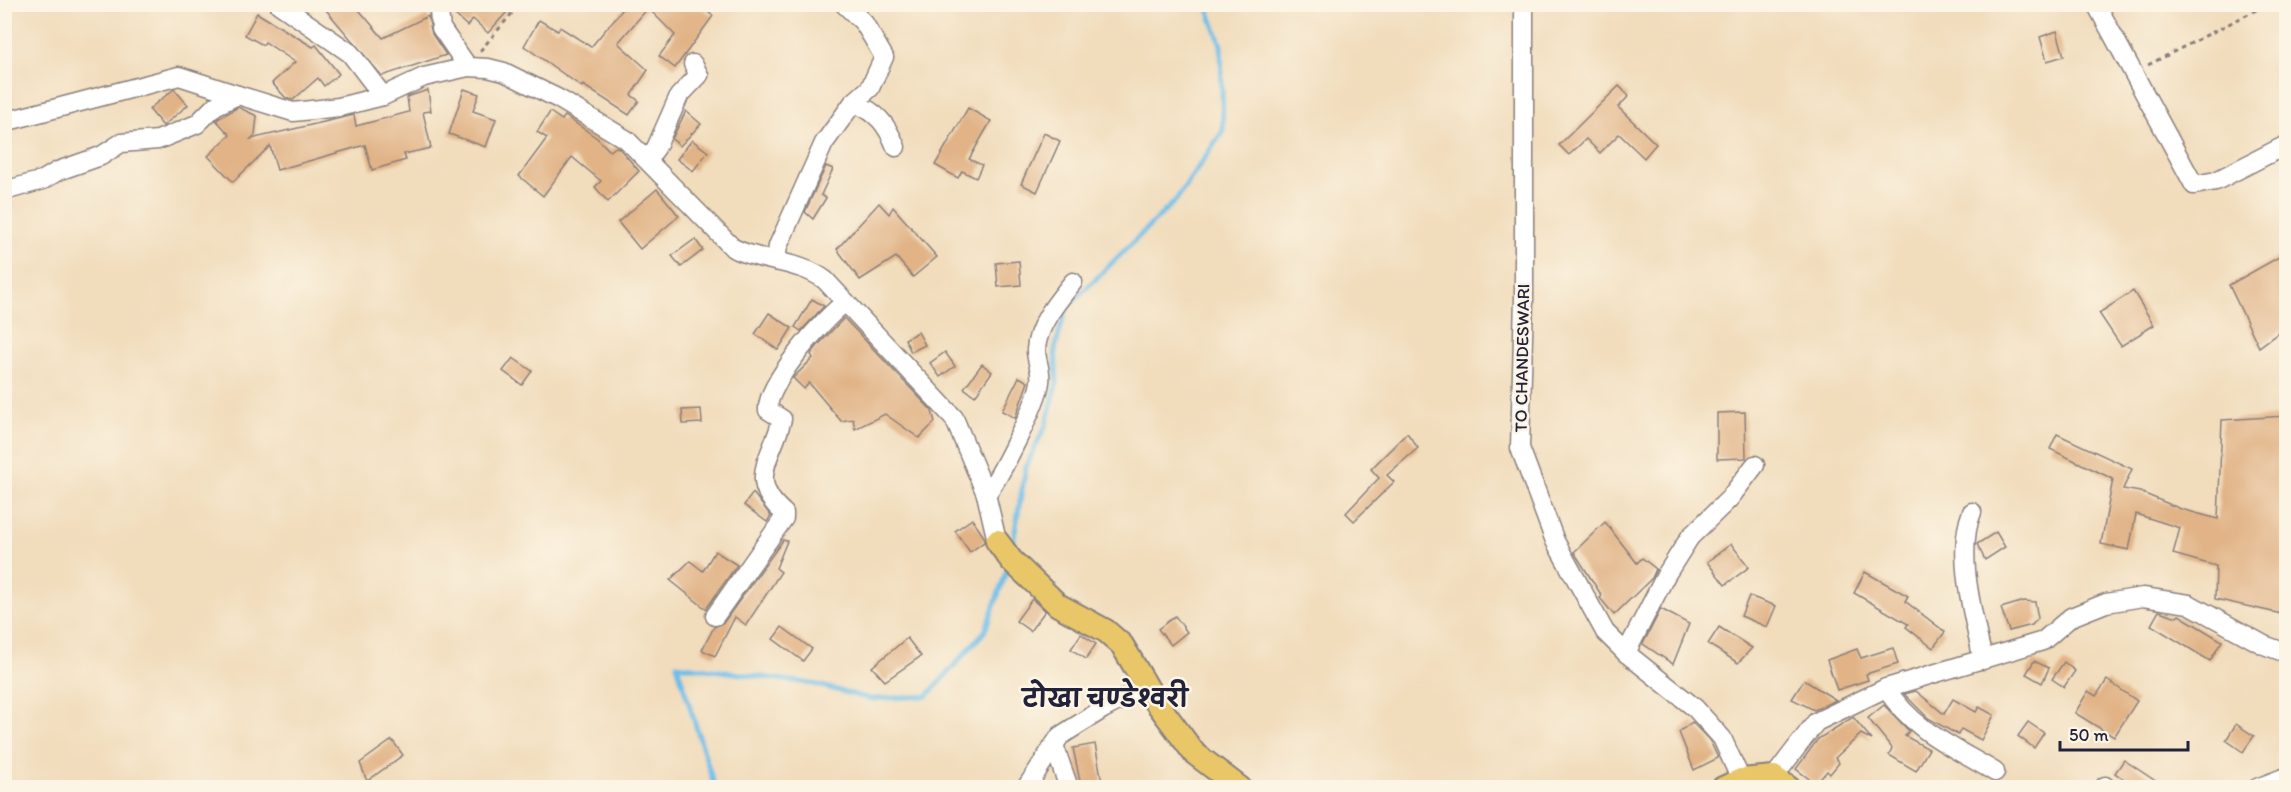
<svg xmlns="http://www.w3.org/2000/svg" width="2291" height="792" viewBox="0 0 2291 792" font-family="Itim,'Playpen Sans Deva',sans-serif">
	<rect width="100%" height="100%" fill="#fcf5e5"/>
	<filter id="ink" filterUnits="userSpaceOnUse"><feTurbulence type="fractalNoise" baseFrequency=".0167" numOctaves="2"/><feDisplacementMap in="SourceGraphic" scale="12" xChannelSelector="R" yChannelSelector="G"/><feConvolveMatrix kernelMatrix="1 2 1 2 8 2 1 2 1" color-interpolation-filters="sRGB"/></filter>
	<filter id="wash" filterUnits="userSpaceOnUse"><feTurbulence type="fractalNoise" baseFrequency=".008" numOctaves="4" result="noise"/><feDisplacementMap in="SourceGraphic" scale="24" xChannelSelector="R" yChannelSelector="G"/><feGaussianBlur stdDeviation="1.35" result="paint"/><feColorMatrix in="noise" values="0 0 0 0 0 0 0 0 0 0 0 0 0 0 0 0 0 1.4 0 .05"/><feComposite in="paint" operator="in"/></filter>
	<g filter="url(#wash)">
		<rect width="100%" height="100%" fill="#f1dcbb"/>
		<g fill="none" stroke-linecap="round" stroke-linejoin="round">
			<g stroke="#6dbde8" stroke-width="5">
				<polyline points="1012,549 1026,466 1046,425 1057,383 1055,349 1066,308 1176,200 1223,131 1221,45 1206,4"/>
				<polyline points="715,788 677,665 814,684 871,699 927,696 985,631 1008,567"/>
			</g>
		</g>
		<g id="blocks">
			<g fill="#e1b386">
				<polygon points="321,4 354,4 383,38 428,16 432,34 446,55 382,76"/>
				<polygon points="449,4 514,4 488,33 473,19 467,26 450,10"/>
				<polygon points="627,4 697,4 713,16 675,68 659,56 675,35 648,8 618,43 648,70 631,95 639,101 629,115 583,85 582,87 524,46 539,20 558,31 560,27 591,47"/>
				<polygon points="257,13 313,47 316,45 339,74 324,86 318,78 293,100 286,98 272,83 295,62 265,42 263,45 245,35"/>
				<polygon points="2057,31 2064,56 2047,61 2040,37"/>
				<polygon points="1619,86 1629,96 1618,107 1656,144 1644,158 1619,134 1600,153 1586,139 1569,155 1559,145"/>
				<polygon points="174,89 188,105 163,126 149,109"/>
				<polygon points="464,89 479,94 473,111 496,119 486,147 449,134"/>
				<polygon points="428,90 431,111 423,112 431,148 404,154 406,160 372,170 365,145 277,170 270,146 233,182 208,156 230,135 216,120 238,107 257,116 255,135 251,139 354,115 356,126 409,112 407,97"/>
				<polygon points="968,108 991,121 969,159 982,165 976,178 962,171 958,178 935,165"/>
				<polygon points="686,111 701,124 680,146 672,139"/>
				<polygon points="550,112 562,120 565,116 597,138 610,151 616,147 619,148 639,171 608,202 595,187 601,181 572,157 543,196 519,176 547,138 537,132"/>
				<polygon points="1044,133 1060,141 1037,192 1021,184"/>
				<polygon points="692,140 708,152 693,171 677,159"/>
				<polygon points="826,166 833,169 821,195 826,198 813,219 805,212"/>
				<polygon points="657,189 679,216 640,249 618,222"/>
				<polygon points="879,203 889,214 893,207 937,257 913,277 896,257 860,280 837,249"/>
				<polygon points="695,239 703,250 681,267 672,256"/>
				<polygon points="2286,253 2286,327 2259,347 2229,285"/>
				<polygon points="1019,261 1021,285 998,287 996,263"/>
				<polygon points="2133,291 2154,325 2121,346 2099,313"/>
				<polygon points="812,299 824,306 801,331 795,327"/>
				<polygon points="769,313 792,328 778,350 755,334"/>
				<polygon points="844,318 932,411 935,422 919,438 885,414 855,429 853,419 841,421 809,383 804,389 793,378 813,358 811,354 820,343"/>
				<polygon points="918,332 925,345 911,352 905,339"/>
				<polygon points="945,352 955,366 940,377 930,363"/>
				<polygon points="513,358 532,371 522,385 503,371"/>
				<polygon points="982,364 992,372 975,396 964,388"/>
				<polygon points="1019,377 1028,382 1015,418 1002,411"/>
				<polygon points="701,409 702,423 683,424 682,410"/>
				<polygon points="1745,412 1746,458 1717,459 1717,413"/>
				<polygon points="2286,416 2286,615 2215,599 2216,566 2173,554 2180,528 2136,514 2129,550 2101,544 2113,479 2050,449 2057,434 2132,469 2123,489 2140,492 2181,509 2218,519 2222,420"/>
				<polygon points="1407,433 1418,448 1387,475 1394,482 1354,521 1346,513 1379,478 1371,469"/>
				<polygon points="753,493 771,516 767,522 744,505"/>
				<polygon points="972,519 984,537 984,542 970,552 955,531"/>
				<polygon points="1605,522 1637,563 1642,558 1656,569 1652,578 1614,615 1600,598 1602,596 1574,552"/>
				<polygon points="1996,532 2005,547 1985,560 1977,544"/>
				<polygon points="783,540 787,541 776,568 781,572 746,625 735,617 715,656 702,650 714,627 724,622"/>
				<polygon points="1731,544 1749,567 1725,585 1707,562"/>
				<polygon points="715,551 737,565 706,609 670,580 690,561 703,571"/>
				<polygon points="1865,572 1908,596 1905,601 1945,632 1933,648 1906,627 1908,624 1854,593"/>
				<polygon points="1749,596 1776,606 1767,627 1741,616"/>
				<polygon points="1032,599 1045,611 1030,631 1016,621"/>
				<polygon points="2024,601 2035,602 2038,618 2032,625 2009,631 2001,608"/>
				<polygon points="1661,609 1689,624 1673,664 1643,644"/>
				<polygon points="2159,611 2177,617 2179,615 2222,641 2210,661 2151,625"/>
				<polygon points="1175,616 1187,632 1171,645 1158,629"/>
				<polygon points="782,627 812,649 803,661 773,639"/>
				<polygon points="1719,627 1752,648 1738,663 1708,644"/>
				<polygon points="1081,634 1096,644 1086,659 1071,649"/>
				<polygon points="907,638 921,656 885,681 872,667"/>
				<polygon points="1893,648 1898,664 1866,674 1868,680 1837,690 1827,660 1857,649 1861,658"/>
				<polygon points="2034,661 2049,668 2042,683 2026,674"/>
				<polygon points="2064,662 2075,671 2064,687 2052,679"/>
				<polygon points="1804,680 1836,700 1814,710 1792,699"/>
				<polygon points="2107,680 2137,701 2114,737 2075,713 2088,691 2096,696"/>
				<polygon points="1916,691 1944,714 1953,699 1976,712 1979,707 1994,715 1981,740 1961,729 1958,735 1928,718 1904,694"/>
				<polygon points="1884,705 1909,731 1905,736 1929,749 1916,771 1889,755 1892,748 1868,718"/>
				<polygon points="1853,717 1872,740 1861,734 1835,758 1839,763 1830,774 1827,771 1816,784 1796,769 1818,739"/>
				<polygon points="1692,722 1710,741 1718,758 1694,770 1679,732"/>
				<polygon points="2028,722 2044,733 2034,748 2018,736"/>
				<polygon points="2236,724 2254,736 2243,752 2226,740"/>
				<polygon points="392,740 403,755 367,781 360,763"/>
				<polygon points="1095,744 1102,782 1081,786 1073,748"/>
				<polygon points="2124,760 2166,788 2136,788 2115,773"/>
			</g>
		</g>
	</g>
	<g filter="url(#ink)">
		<use href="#blocks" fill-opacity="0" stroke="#8a7f7b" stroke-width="1.5"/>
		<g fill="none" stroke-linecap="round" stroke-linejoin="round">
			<defs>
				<g id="minor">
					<polyline points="279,4 350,53 383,96"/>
					<polyline points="438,4 441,28 468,67"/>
					<polyline points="1524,4 1524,299 1520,448 1555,541 1605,632 1626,653 1695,708 1722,738 1741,780 1737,788"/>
					<polyline points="2096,4 2194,185 2216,181 2286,145"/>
					<path d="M853 103C877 111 887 125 896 147"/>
					<polyline points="4,122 179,76 238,95"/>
					<polyline points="648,159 656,148 679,96 699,75 693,64"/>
					<path d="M4 191 43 180 58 171 101 156 121 143 158 140 197 124 215 106 238 95 293 112 339 107 383 96 424 77 468 67 488 68 504 72 559 99 627 140 733 248C763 263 798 260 825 280L954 418 986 494 997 541"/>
					<polyline points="776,261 778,246 824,143 853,103 870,88 884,57 864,23 844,4"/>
					<path d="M986 494C999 480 1038 401 1040 382 1042 371 1036 361 1036 350 1037 325 1058 301 1073 282"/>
					<path d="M1972 512C1955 553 1974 618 1983 660"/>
					<path d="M715 616 784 518V513C745 480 773 457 782 419L768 410C766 384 825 316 846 302"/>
					<polyline points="1626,653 1666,575 1690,537 1729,499 1755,465"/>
					<path d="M1886 688C1912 730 1953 747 1995 772"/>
					<polyline points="1054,745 1069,788"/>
					<polyline points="1774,777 1816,722 1886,688 2043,641 2071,617 2106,603 2143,597 2189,604 2264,645 2286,653"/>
					<polyline points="1026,788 1060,736 1103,709 1147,686"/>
					<polyline points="2104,788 2105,786"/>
					<polyline points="2257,788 2286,777"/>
				</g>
				<g id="major">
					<polyline points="997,541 1011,560 1058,605 1106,631 1122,645 1154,699 1194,753 1240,788"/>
					<polyline points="1723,788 1741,780 1774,777 1789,788"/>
				</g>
			</defs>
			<use href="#minor" stroke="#8a7f7b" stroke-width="21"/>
			<use href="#major" stroke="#8a7f7b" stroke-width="26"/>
			<g stroke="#8a7f7b" stroke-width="3" stroke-dasharray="4.5 4.5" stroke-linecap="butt">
				<polyline points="480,51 520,4"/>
				<polyline points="2148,65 2268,4"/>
			</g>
			<use href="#minor" stroke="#fff" stroke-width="18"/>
			<use href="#major" stroke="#e9c769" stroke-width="22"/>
		</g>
	</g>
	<g text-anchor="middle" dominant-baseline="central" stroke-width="5" stroke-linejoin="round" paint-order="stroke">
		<g font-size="18" fill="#22223b" stroke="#fcf5e5">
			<text transform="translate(1522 358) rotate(-89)">TO CHANDESWARI</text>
		</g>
		<g font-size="24" font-weight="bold" fill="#22223b" stroke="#fcf5e5">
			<text x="1105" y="698">टोखा चण्डेश्वरी</text>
		</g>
	</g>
	<rect width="2291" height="792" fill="none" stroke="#fcf5e5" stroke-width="24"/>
	<path d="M2060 741v9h128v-9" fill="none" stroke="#22223b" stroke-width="3"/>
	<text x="2069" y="741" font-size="18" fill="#22223b" stroke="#fcf5e5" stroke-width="4.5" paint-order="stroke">50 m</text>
</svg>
